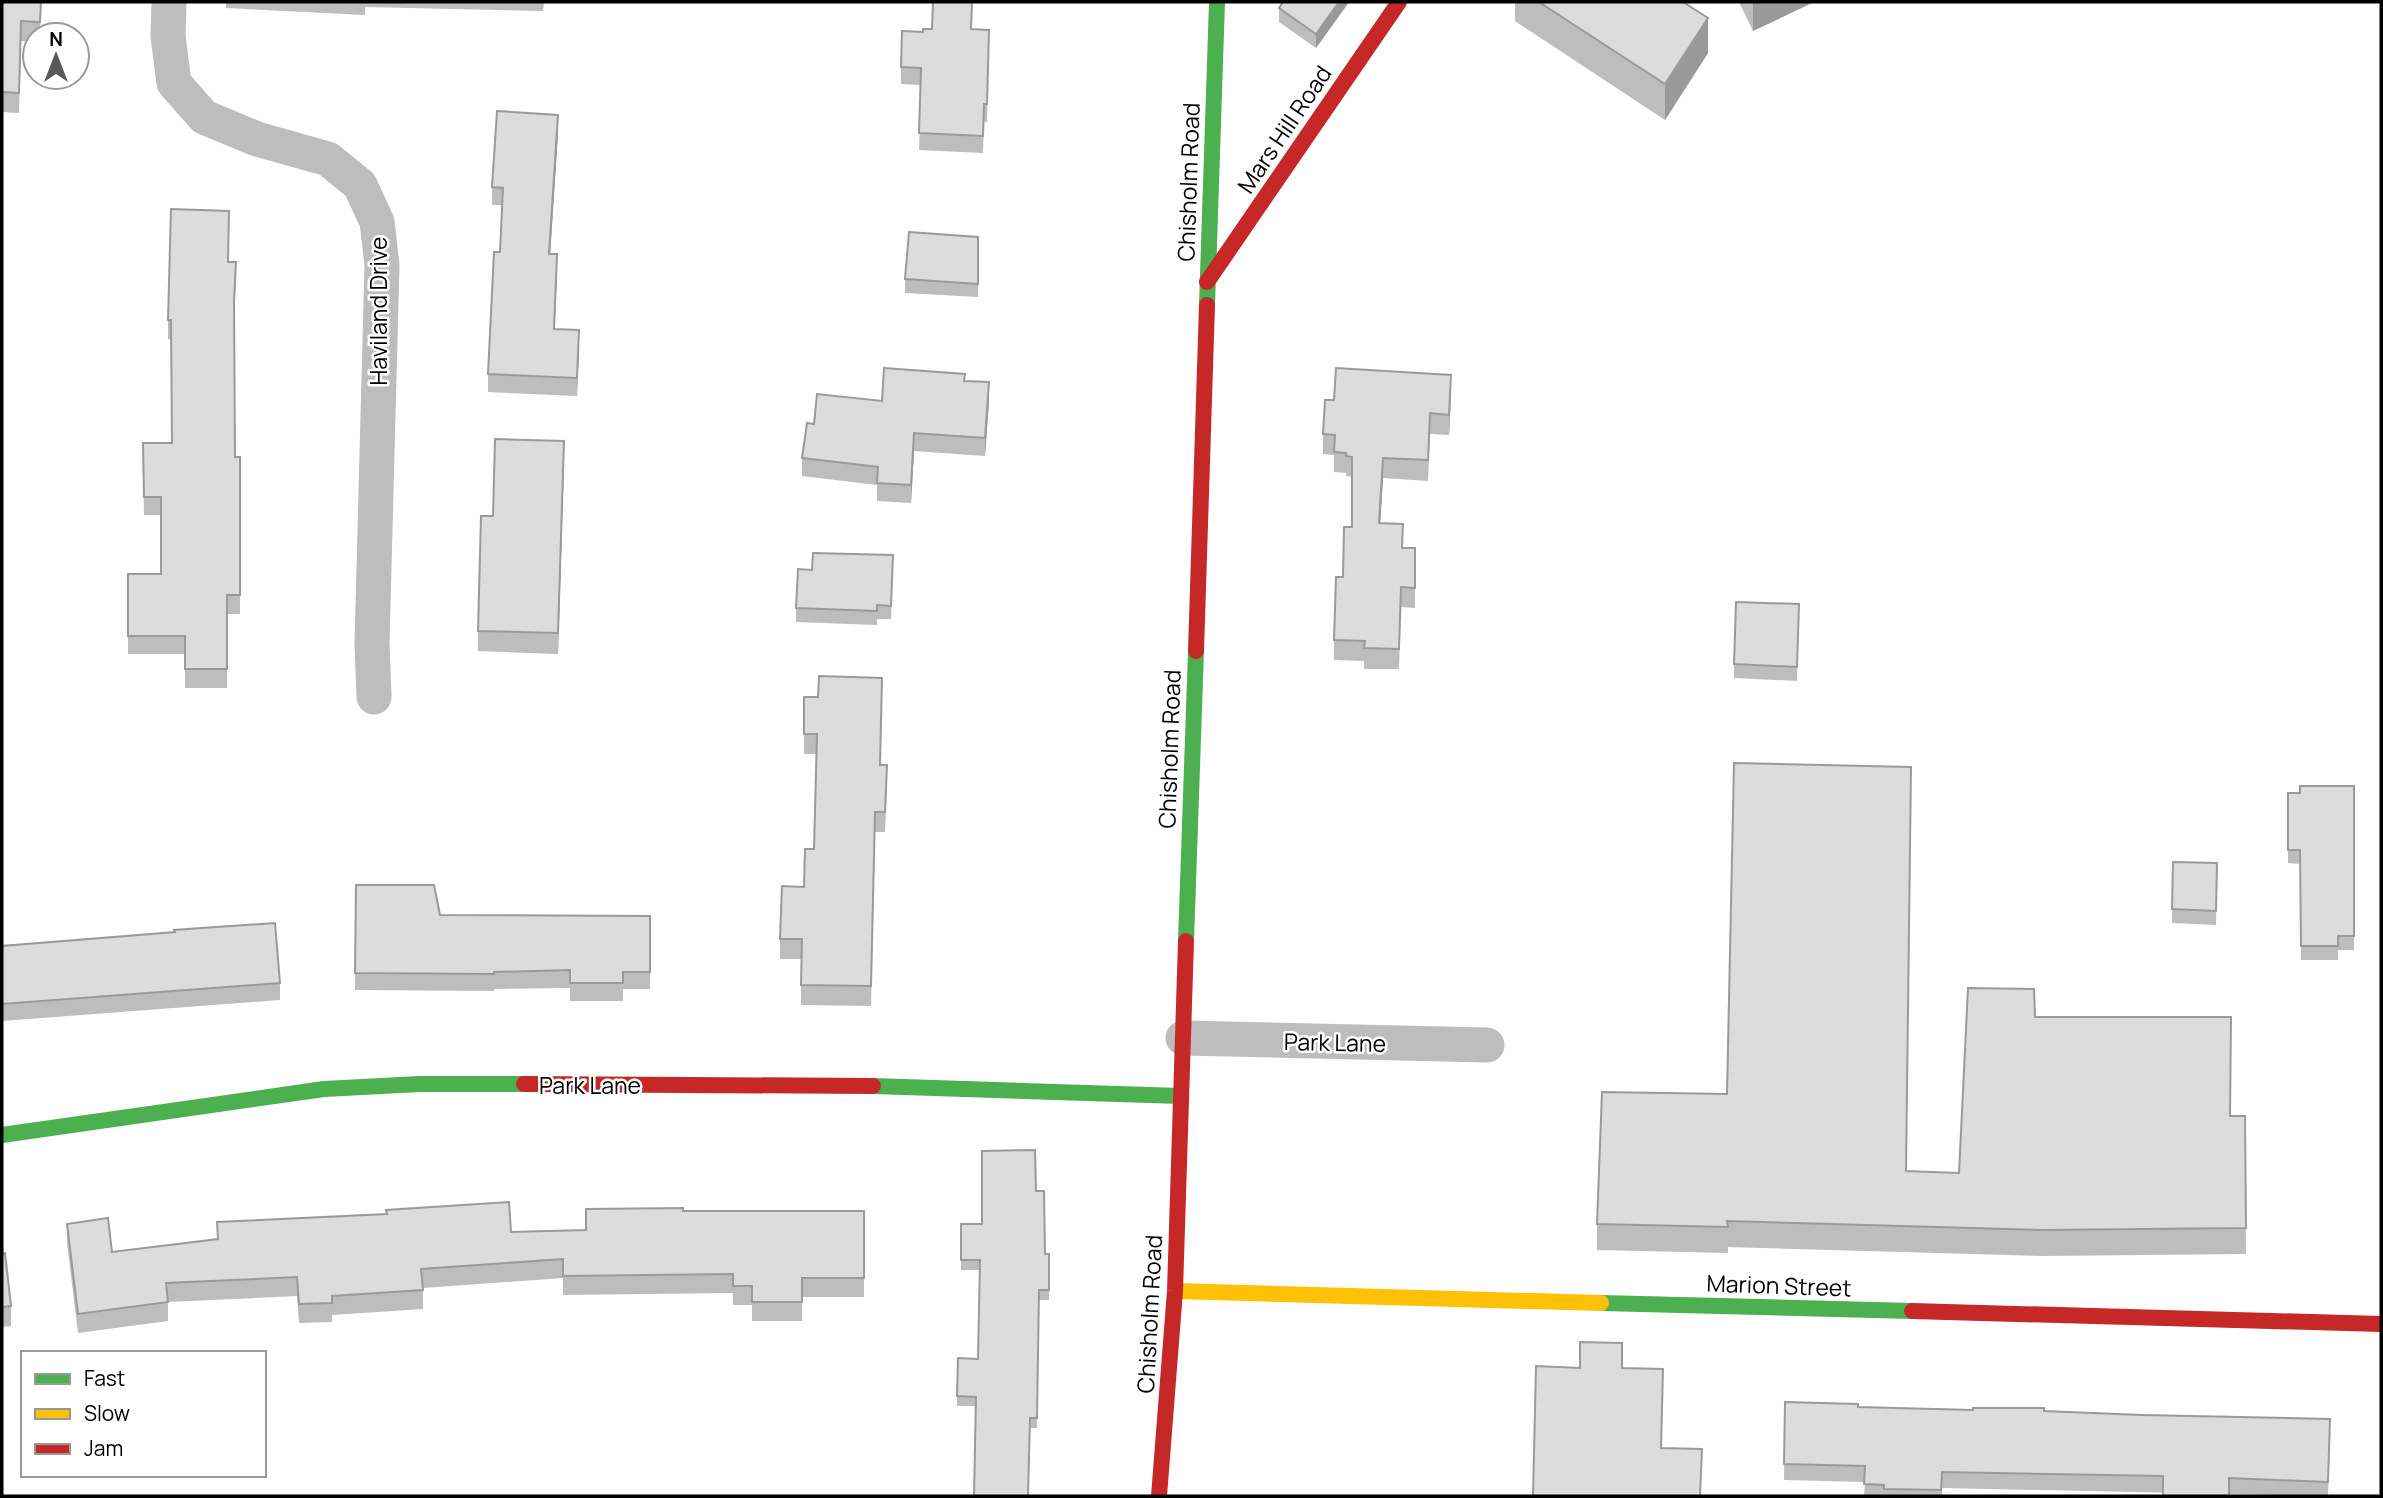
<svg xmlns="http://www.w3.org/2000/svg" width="2383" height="1498" viewBox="0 0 2383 1498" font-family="Manrope,sans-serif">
	<rect width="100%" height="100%" fill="#fff"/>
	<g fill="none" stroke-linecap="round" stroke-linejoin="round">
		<g stroke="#bdbdbd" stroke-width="35">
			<polyline points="169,2 168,36 174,83 204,117 257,139 328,159 360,185 377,222 382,265 372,643 374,697"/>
			<polyline points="1183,1038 1487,1045"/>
		</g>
		<g stroke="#4caf50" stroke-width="16">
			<polyline points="1207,305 1217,2"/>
			<polyline points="1186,941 1196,651"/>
			<polyline points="873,1086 1181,1096"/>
			<polyline points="2,1135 324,1089 420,1084 524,1084"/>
			<polyline points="1601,1303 1912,1311"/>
		</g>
		<polyline stroke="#ffc107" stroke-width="16" points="1175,1291 1601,1303"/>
		<g stroke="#c62828" stroke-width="16">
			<polyline points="1207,282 1399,2"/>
			<polyline points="1196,651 1207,305"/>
			<polyline points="524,1084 873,1086"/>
			<polyline points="1912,1311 2381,1324"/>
			<polyline points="1159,1496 1175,1291 1186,941"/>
		</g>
	</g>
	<g fill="#bdbdbd">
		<polygon points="2,2 41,2 40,35 35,35 35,42 21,41 19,113 2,112"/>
		<polygon points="226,2 544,2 543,11 365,7 365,15 226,8"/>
		<polygon points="1283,2 1349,2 1316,48 1279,22 1279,8"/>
		<polygon points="1515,2 1683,2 1708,53 1665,120 1515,21"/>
		<polygon points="1739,2 1814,2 1753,31"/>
		<polygon points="932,29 972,29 989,47 987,122 984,122 983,153 919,150 921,85 901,84 901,67 923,32"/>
		<polygon points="558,133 550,254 557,272 554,329 579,348 577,396 488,392 488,374 500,252 502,205 492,205 492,187"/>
		<polygon points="978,237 978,297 905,293 905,279"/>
		<polygon points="228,262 236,281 234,318 235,457 240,457 240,614 227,614 227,688 185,688 185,654 128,654 128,574 161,574 161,515 144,515 143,443 172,443 171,339 168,339 168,320"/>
		<polygon points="965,381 989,401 985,456 914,451 911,503 877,501 877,485 802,476 802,458 814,424 882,401"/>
		<polygon points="1451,395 1449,435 1430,434 1428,481 1383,478 1380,523 1403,548 1415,548 1415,608 1401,607 1399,669 1364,669 1364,661 1334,660 1334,640 1343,577 1352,527 1352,477 1346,476 1346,473 1334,472 1334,455 1323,454 1323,434"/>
		<polygon points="564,461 558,654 478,651 478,631 493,516"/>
		<polygon points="893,569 891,619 877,619 877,625 796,622 796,608 812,570"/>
		<polygon points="1799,618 1797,681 1734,678 1734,664"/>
		<polygon points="804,697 880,765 887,785 885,832 875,832 871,1006 801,1005 801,959 780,959 780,939 804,887 814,849 817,754 804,754"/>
		<polygon points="2354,786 2354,950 2338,950 2338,960 2301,960 2300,864 2288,863 2288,793 2300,793"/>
		<polygon points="2173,862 2217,863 2216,925 2172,923"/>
		<polygon points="356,885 440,915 650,916 650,989 623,989 623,1001 570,1001 570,988 494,989 494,991 355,990"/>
		<polygon points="2,946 280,983 280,1000 2,1021"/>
		<polygon points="2035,1017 2230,1116 2245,1116 2246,1254 2041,1256 1728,1247 1728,1253 1597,1250 1597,1224 1907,1171 1959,1173"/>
		<polygon points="1036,1191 1045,1254 1049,1254 1049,1300 1039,1300 1037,1428 1030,1428 976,1406 957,1406 957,1396 978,1359 980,1270 961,1270 961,1224 982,1224"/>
		<polygon points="683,1211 864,1211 864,1297 802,1297 802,1321 752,1321 752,1305 733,1305 733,1293 563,1295 563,1278 423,1288 423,1309 332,1315 332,1322 299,1323 297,1296 168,1302 168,1321 78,1333 67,1243 67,1224 112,1252 217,1239 217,1222 511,1232 586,1230"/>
		<polygon points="2,1254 11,1306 11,1326 2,1327"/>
		<polygon points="1785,1402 1858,1407 2044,1411 2330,1435 2328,1496 1942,1488 1942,1496 1864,1496 1865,1482 1784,1480"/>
	</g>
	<g fill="#9a9a9a">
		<polygon points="1339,2 1349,2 1316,48 1316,34"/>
		<polygon points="1753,2 1814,2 1753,31"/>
		<polygon points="1708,18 1708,53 1665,120 1665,84"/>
		<polygon points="558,115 558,133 549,272 549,254"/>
		<polygon points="557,254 557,272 554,346 554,329"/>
		<polygon points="579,330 579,348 577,396 577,378"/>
		<polygon points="1451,375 1451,395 1449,435 1449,415"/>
		<polygon points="989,382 989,401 985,456 985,438"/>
		<polygon points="914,433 914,451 911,503 911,485"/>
		<polygon points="564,441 564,461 558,654 558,633"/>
		<polygon points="1383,458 1383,478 1379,543 1379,523"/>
	</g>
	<g fill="#dcdcdc" stroke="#9a9a9a" stroke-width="2">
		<polygon points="2,2 41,2 40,22 21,21 19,93 2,92"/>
		<polygon points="933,2 972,2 971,29 989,30 987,104 984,104 983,136 919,133 921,68 901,67 902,31 923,32 923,29 932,29"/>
		<polygon points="1283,2 1339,2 1316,34 1279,8"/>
		<polygon points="1539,2 1683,2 1708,18 1665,84"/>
		<polygon points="497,111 558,115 549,254 557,254 554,329 579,330 577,378 488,374 494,252 500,252 503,188 492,187"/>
		<polygon points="171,209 229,211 228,262 236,262 234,301 235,457 240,457 240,595 227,595 227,669 185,669 185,636 128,636 128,574 161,574 161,497 144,497 143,443 172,443 171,320 168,320"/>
		<polygon points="909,232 978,237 978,284 905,279"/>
		<polygon points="884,368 965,374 964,381 989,382 985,438 914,433 911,485 877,483 878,467 802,458 807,423 814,424 817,394 882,401"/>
		<polygon points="1336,368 1451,375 1449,415 1430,413 1428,460 1383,458 1379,523 1403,524 1402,548 1415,548 1415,588 1401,587 1399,649 1364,648 1365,641 1334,640 1336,577 1343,577 1344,527 1352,527 1352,457 1346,456 1346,453 1334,452 1335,435 1323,434 1325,400 1334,400"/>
		<polygon points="495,439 564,441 558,633 478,631 481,516 493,516"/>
		<polygon points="813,553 893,555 891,606 877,605 877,611 796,608 798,569 812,570"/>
		<polygon points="1736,602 1799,604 1797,667 1734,664"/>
		<polygon points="819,676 882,678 880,765 887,765 885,812 875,812 871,986 801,985 802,939 780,939 782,886 804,887 805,849 814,849 817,734 804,734 804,697 818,697"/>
		<polygon points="1734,763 1911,767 1906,1171 1959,1173 1968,988 2034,989 2035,1017 2231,1017 2230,1116 2245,1116 2246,1228 2041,1230 1727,1221 1728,1227 1597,1224 1602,1092 1727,1094"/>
		<polygon points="2300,786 2354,786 2354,936 2338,936 2338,946 2301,946 2300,850 2288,850 2288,793 2300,793"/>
		<polygon points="2173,862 2217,863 2216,911 2172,909"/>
		<polygon points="356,885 434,885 440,915 650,916 650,972 623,972 623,983 570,983 570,970 494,972 494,974 355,973"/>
		<polygon points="275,923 280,983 2,1004 2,946 175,932 174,930"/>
		<polygon points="1035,1150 1036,1191 1044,1191 1045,1254 1049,1254 1049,1290 1039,1290 1037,1418 1030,1418 1028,1496 974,1496 976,1397 957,1396 958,1358 978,1359 980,1260 961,1260 961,1224 982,1224 982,1151"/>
		<polygon points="509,1202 511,1232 586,1230 586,1209 683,1208 683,1211 864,1211 864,1278 802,1278 802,1302 752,1302 752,1286 733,1286 733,1274 563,1276 563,1259 421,1269 423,1290 332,1296 332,1303 299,1304 297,1277 166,1283 168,1302 78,1314 67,1224 108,1218 112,1252 218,1239 217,1222 387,1214 386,1210"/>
		<polygon points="5,1253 11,1306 2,1307 2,1254"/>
		<polygon points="1580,1342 1622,1343 1622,1368 1663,1369 1661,1448 1702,1449 1700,1496 1533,1496 1536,1366 1580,1368"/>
		<polygon points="1785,1402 1858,1404 1858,1407 1973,1410 1973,1408 2044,1408 2044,1411 2142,1415 2330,1419 2328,1482 2229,1478 2229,1496 2163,1496 2163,1476 1942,1472 1941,1490 1884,1489 1884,1485 1864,1484 1865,1466 1784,1464"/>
	</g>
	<g text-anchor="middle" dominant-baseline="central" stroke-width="5" stroke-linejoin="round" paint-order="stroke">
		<g font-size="23" fill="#000" stroke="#fff">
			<text transform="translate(1284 129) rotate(-56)">Mars Hill Road</text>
			<text transform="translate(1188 182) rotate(-88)">Chisholm Road</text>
			<text transform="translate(378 311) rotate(-90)">Haviland Drive</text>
			<text transform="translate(1169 749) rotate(-88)">Chisholm Road</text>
			<text transform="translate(1335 1042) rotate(1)">Park Lane</text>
			<text x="590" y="1085">Park Lane</text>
			<text transform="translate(1779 1285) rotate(2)">Marion Street</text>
			<text transform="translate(1149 1314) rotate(-87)">Chisholm Road</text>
		</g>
	</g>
	<rect width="2383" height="1498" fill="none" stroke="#000000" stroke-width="7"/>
	<rect x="21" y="1351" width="245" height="126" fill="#ffffff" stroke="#999999" stroke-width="2"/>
	<rect x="35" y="1374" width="35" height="10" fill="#4caf50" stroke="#999999" stroke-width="2"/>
	<text x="84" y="1386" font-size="21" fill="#000000">Fast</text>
	<rect x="35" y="1409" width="35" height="10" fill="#ffc107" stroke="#999999" stroke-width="2"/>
	<text x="84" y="1421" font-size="21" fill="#000000">Slow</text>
	<rect x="35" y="1444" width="35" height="10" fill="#c62828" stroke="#999999" stroke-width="2"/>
	<text x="84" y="1456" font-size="21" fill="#000000">Jam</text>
	<g transform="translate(56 56)"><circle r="33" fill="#ffffff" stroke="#999999" stroke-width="2"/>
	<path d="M0-5L12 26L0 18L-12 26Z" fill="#595959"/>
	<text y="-10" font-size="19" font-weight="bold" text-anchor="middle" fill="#000000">N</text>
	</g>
</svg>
